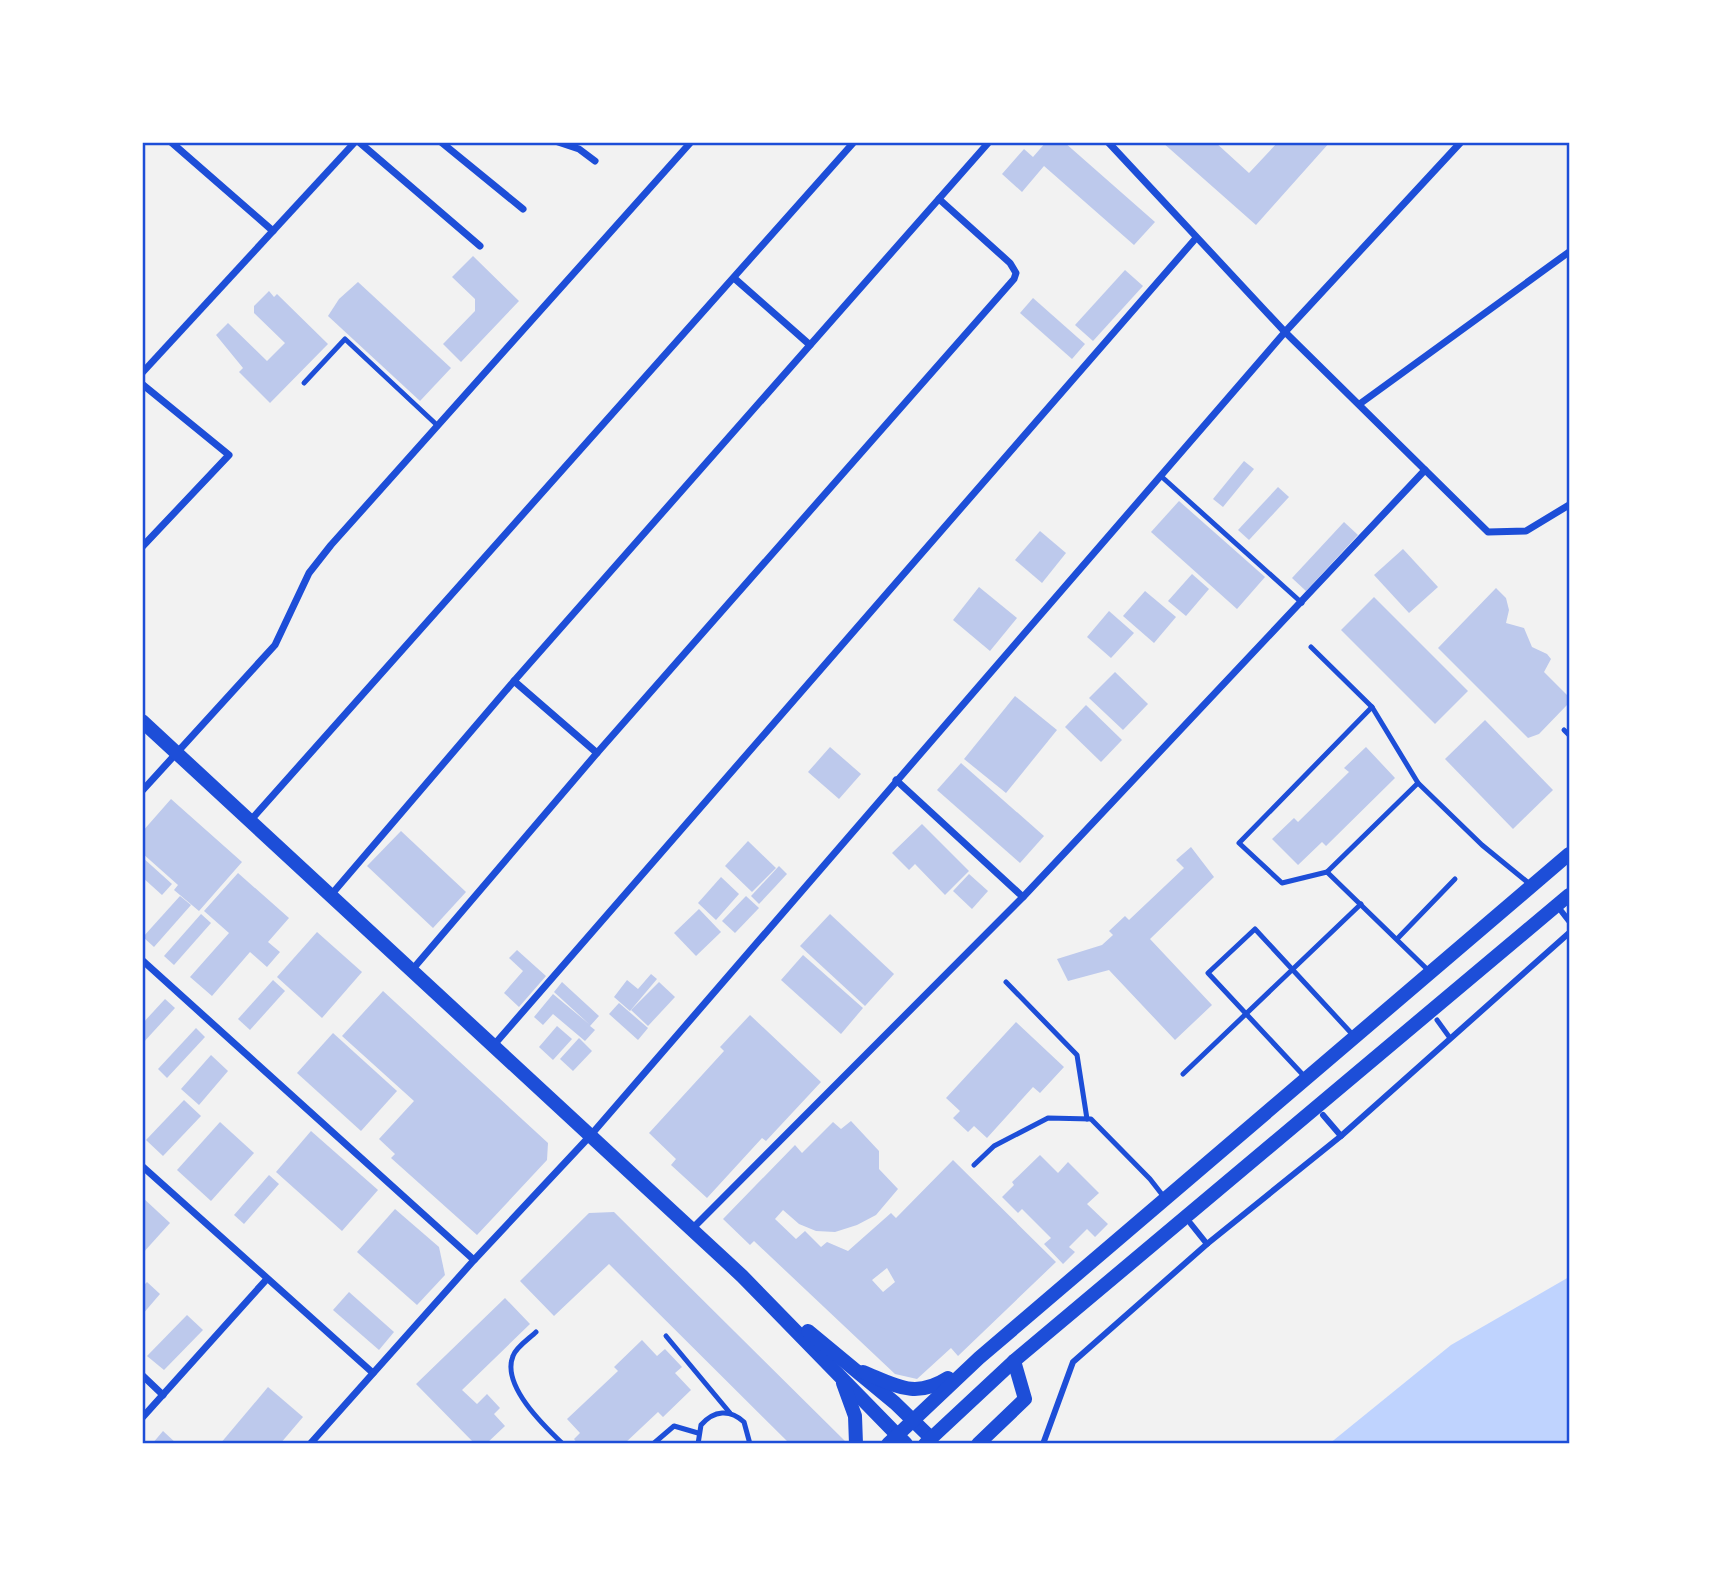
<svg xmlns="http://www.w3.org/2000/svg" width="1711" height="1586" viewBox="0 0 1711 1586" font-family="Roboto,sans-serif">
	<rect width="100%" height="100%" fill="#f2f2f2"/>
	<polygon fill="#bfd3fe" points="1569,1277 1569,1444 1329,1444 1451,1345"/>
	<g fill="#bdc9ec" fill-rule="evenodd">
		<polygon points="1046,142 1064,142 1155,222 1134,245 1044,166 1022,192 1002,174 1024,149 1033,157"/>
		<polygon points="1162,142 1215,142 1249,173 1278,142 1330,142 1256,225"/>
		<polygon points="473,256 519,301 461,362 443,344 475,311 475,299 452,277"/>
		<polygon points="1125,270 1143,286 1093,341 1075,325"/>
		<polygon points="358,282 451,368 420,401 328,316 339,299"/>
		<polygon points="269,291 274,297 277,294 328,344 270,403 239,372 243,368 216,335 228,323 267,361 285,343 254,313 254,306"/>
		<polygon points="1033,298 1085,344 1072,359 1020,313"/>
		<polygon points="1244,461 1254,469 1223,507 1213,499"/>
		<polygon points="1278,487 1289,497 1249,540 1238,530"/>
		<polygon points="1179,501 1265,577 1237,609 1151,532"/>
		<polygon points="1344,522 1358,535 1306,591 1292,578"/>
		<polygon points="1040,531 1066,553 1042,583 1015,560"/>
		<polygon points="1403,549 1438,587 1409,613 1374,575"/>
		<polygon points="1192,574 1209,589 1186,616 1168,601"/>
		<polygon points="979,587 1017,618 990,651 953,620"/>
		<polygon points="1496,588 1506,598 1509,610 1506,623 1524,628 1532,647 1547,654 1551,659 1544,672 1567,695 1567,705 1539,734 1528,738 1438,648"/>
		<polygon points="1145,591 1176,617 1154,643 1123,616"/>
		<polygon points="1374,597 1468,691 1435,724 1341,630"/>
		<polygon points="1109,611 1134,633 1111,658 1087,637"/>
		<polygon points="1115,672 1148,704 1123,730 1089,698"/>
		<polygon points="1015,696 1057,730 1006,793 964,759"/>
		<polygon points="1086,705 1122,740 1101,762 1065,727"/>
		<polygon points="1485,720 1553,790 1513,829 1445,759"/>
		<polygon points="830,747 861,774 839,799 808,772"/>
		<polygon points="1366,747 1395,778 1326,846 1322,842 1298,865 1272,839 1294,818 1298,822 1349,772 1344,768"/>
		<polygon points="961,763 1044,836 1020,863 937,790"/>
		<polygon points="171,799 242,862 199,911 174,890 178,885 142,853 142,832"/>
		<polygon points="922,824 969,871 945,895 915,864 909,870 892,853"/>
		<polygon points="401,831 466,892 433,928 367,866"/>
		<polygon points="748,841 776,868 752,892 725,866"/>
		<polygon points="1191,847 1214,877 1150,939 1212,1005 1175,1040 1109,970 1068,981 1057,959 1102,945 1113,935 1109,931 1125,916 1129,920 1184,868 1176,860"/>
		<polygon points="142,857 172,884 162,895 142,877"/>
		<polygon points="779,866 787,874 759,904 751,896"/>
		<polygon points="238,873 289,918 268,942 280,952 267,967 250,952 212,996 190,977 229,933 204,911"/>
		<polygon points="969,874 988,891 972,909 953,891"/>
		<polygon points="721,877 739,894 716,920 698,903"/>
		<polygon points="180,896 191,905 154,947 143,937"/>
		<polygon points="746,896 759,908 735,933 722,921"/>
		<polygon points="699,909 721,932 696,956 674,933"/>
		<polygon points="201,914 211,923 174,965 164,956"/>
		<polygon points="830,914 894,974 865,1006 800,946"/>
		<polygon points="317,932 362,972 322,1018 277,977"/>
		<polygon points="517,950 546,976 519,1007 504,993 523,971 509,958"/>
		<polygon points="803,955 863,1008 841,1034 781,980"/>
		<polygon points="651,974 657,979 630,1011 614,997 627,980 638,989"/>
		<polygon points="273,980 285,991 250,1030 238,1019"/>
		<polygon points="562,982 599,1016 590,1026 595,1030 585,1041 553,1014 543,1025 534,1017 553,994 589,1024 554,992"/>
		<polygon points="659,982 675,997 648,1026 631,1010"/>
		<polygon points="383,991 548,1143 547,1160 477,1235 391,1158 395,1154 379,1139 414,1101 342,1036"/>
		<polygon points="165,999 175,1008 142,1044 142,1024"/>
		<polygon points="619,1003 648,1028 638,1040 609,1014"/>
		<polygon points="750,1015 821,1082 766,1141 762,1138 707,1198 671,1165 676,1159 649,1133 724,1051 720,1047"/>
		<polygon points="1016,1022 1064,1067 1040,1093 1033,1087 987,1138 974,1126 968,1132 953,1118 960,1111 946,1098"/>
		<polygon points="557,1026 572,1039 553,1060 539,1047"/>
		<polygon points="196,1028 205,1037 167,1078 158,1069"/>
		<polygon points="333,1033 397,1091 361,1131 297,1073"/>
		<polygon points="579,1038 592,1051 573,1071 560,1059"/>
		<polygon points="211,1055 228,1071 199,1105 181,1089"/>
		<polygon points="184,1100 201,1116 163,1156 146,1140"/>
		<path d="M851 1121 879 1151V1169L898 1189 876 1215 857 1225 835 1232 816 1231 799 1224 783 1210 775 1219 796 1239 805 1231 821 1247 827 1242 848 1251 891 1213 896 1218 953 1160 1056 1262 958 1356 951 1348 917 1379 895 1374 754 1241 750 1245 723 1219 795 1145 802 1153 833 1122 841 1129ZM887 1268 895 1282 883 1292 872 1280Z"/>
		<polygon points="220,1122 254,1153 211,1201 177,1170"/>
		<polygon points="311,1131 378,1190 342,1231 276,1172"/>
		<polygon points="1040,1155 1058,1173 1068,1162 1099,1193 1087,1204 1108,1224 1095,1237 1087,1229 1069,1247 1075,1252 1063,1264 1044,1244 1051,1238 1022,1209 1018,1213 1002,1197 1014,1185 1012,1182"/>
		<polygon points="269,1175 279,1184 244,1224 234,1215"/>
		<polygon points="142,1197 170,1223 142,1254"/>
		<polygon points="395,1209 439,1247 445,1275 417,1305 357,1252"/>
		<polygon points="614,1212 845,1441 841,1444 790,1444 609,1264 554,1316 520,1281 589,1213"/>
		<polygon points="147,1282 160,1294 142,1315 142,1287"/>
		<polygon points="349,1292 394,1332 379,1350 333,1310"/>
		<polygon points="505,1298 530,1324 462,1390 477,1404 487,1394 500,1408 494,1414 505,1426 486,1444 475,1444 416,1384"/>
		<polygon points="187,1315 203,1330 164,1370 147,1356"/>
		<polygon points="642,1340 657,1356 665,1349 682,1367 675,1373 691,1390 663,1417 658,1412 624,1444 578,1444 574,1439 580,1433 567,1419 618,1371 614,1367"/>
		<polygon points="268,1387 303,1417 280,1444 220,1444"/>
		<polygon points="163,1431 177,1444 152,1444"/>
	</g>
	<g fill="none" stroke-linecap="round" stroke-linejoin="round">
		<g stroke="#1d4ed8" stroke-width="5">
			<polyline points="304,383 345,339 438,426"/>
			<polyline points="1162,477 1302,603"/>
			<polyline points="1311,647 1372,707 1418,783 1482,845 1531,885"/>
			<polyline points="1372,707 1239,843 1282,883 1327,872 1418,783"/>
			<polyline points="1564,730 1569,735"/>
			<polyline points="1327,872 1430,972"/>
			<polyline points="1398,938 1455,879"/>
			<polyline points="1006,982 1077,1055 1087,1119"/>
			<polyline points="1437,1020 1450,1038"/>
			<polyline points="1183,1074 1361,904"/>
			<polyline points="1305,1077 1208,973 1255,929 1353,1035"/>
			<polyline points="974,1165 994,1146 1048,1118 1091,1119 1150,1179 1164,1197"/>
			<path d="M536 1332C530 1338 516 1347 513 1356 501 1385 544 1426 563 1444"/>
			<polyline points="666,1336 730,1413"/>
			<polyline points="653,1444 674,1426 698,1433"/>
			<path d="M698 1444 701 1425C714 1410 730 1409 744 1422L750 1444"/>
		</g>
		<g stroke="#1d4ed8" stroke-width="6">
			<polyline points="1562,912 1569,921"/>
			<polyline points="1323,1115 1341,1136"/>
			<polyline points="1191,1224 1207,1244"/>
			<polyline points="1043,1444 1073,1362 1207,1244 1341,1136 1569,933"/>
		</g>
		<g stroke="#1d4ed8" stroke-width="7">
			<polyline points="171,142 273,231"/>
			<polyline points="359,142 480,246"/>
			<polyline points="441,142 523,209"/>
			<polyline points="558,142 579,149 595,161"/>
			<polyline points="1108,142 1285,332 1488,532 1526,531 1569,505"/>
			<polyline points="734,278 810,345"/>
			<polyline points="142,373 355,142"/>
			<polyline points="142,384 229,455 142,547"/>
			<polyline points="1361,403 1569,252"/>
			<polyline points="514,681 597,753"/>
			<polyline points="896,780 1023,897"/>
			<polyline points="142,791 275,645 309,573 331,545 691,142"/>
			<polyline points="250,821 854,142"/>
			<polyline points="331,895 514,681 989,142"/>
			<polyline points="142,960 474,1260"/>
			<polyline points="412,970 597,753 1014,279 1016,273 1010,263 939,199"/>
			<polyline points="493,1046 1196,238"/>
			<polyline points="142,1166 373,1373"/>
			<polyline points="692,1229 1023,897 1425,470"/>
			<polyline points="142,1375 163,1395"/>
			<polyline points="142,1418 266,1280"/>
			<polyline points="310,1444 474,1260 590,1136 1285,332 1461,142"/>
		</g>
		<g stroke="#1d4ed8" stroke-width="14">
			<polyline points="142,721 742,1276 906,1444"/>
			<polyline points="808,1331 895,1403 931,1438"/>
			<path d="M863 1372C897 1386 915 1399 948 1378"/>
			<polyline points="843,1383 855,1416 856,1444"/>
			<polyline points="888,1444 979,1358 1569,854"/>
			<polyline points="925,1444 1014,1361 1569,895"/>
			<polyline points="978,1444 1025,1399 1014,1361"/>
		</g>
	</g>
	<rect width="1711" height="1586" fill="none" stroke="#ffffff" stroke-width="287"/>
	<rect x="144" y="144" width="1424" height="1298" fill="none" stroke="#1d4ed8" stroke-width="2.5"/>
</svg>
